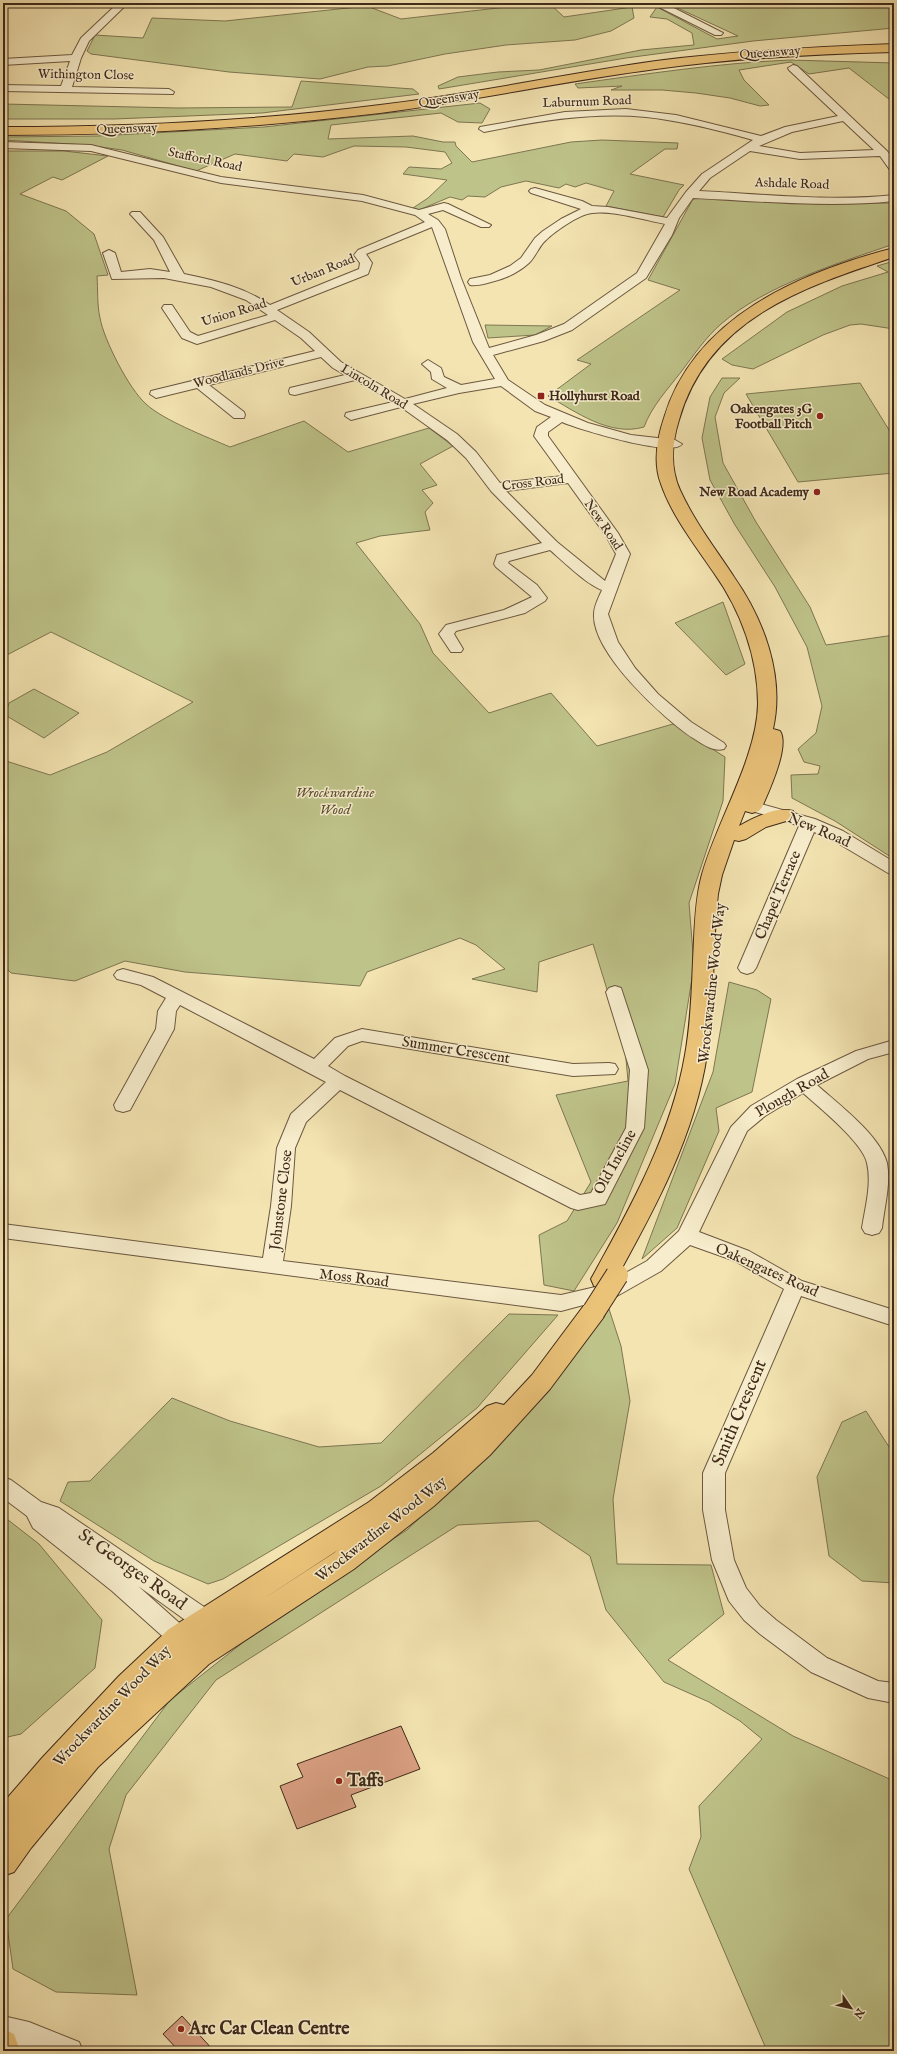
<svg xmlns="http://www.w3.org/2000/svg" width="897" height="2054" viewBox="0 0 897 2054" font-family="'IM FELL English',serif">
	<rect width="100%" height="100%" fill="#f3e4b1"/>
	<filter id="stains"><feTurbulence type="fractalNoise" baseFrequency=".005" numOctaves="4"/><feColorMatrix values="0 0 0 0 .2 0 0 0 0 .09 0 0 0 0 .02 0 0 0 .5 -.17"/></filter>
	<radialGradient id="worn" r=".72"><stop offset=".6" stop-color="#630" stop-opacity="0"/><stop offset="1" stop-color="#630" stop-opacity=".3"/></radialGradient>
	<g fill="#bec389" stroke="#7e7652">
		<polygon points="542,3 549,3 564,17 632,7 634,18 611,31 575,40 506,45 445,54 388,66 368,67 320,79 229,72 91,54 87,51 95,35 143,38 152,18 225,21 367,6 401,19"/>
		<polygon points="674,3 894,3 894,28 753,41 626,58 439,89 438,86 458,77 498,72 539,70 641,50 694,45 692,33 667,19 650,17 657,7 717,39 738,36 669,4"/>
		<path d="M790 60 894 63V103L849 68 809 74 791 62 739 70 744 80 769 105 760 106 730 98 696 93 662 90H611L622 86 578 88 575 84C646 74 718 63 790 60Z"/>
		<polygon points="301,81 413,89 419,94 262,113 114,119 3,119 3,104 177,108 292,107"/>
		<polygon points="480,103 490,109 482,123 458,122 441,113 331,125 328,139 413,136 443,142 455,142 456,146 472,162 571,142 602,140 678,143 677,149 665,149 630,174 684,185 679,190 663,217 606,206 614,191 586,183 575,187 566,184 559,188 526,181 501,187 485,197 468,196 462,200 450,197 419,210 413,208 428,198 447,180 403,174 409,167 441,169 452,163 445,152 406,147 354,146 323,157 294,154 287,161 235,154 196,171 122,150 87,145 3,140 3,137 97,136 264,127"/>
		<path d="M3 151H64L108 156 62 180 53 177 20 194 66 211 94 234 108 275 97 276C98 290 97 305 100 318 104 340 129 389 146 404 163 420 207 437 230 447L304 421 348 452 429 428 453 446 420 464 437 485 422 490 433 503 425 512 430 530 380 536 356 543 420 624 433 653 489 713 551 693 597 746 673 724 725 757 723 801 689 903 694 966 675 1084 617 1223 574 1291 544 1285 539 1235 567 1221 591 1182 556 1095 628 1081 625 1048 593 944 539 962 537 992 472 979 505 969 476 945 460 938 367 972 360 986 185 972 125 961 75 981 11 973 3 965V760L50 775 107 752 193 702 51 632 3 657Z"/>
		<path d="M703 197 818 204 894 203V244C839 263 766 285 721 324 706 337 693 356 681 372 667 390 652 406 644 427 610 437 576 412 548 396L591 364 577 360 680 290 648 280 693 199Z"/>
		<polygon points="894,261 894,329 861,324 850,325 823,335 753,369 732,365 722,359 787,312 842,286 888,272 877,266"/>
		<polygon points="485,325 552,326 535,335 488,338"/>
		<polygon points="722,378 740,378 724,393 715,417 723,463 756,522 810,607 826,645 894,635 894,859 835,821 792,798 791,775 818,774 820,766 804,762 798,749 816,733 822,706 807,647 775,587 735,525 710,480 702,438 710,397"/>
		<polygon points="860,383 894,438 894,473 798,482 746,394"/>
		<polygon points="723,602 745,664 726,675 675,623"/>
		<polygon points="34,689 79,713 44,738 5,715 9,703"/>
		<polygon points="729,982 757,990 771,999 752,1092 716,1108 719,1131 677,1228 642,1259 713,1072"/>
		<polygon points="609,1309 621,1346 630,1401 613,1499 617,1564 711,1565 724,1614 668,1660 793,1736 894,1781 894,2051 767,2051 689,1869 701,1837 699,1806 762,1739 740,1721 709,1702 664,1682 606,1610 590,1556 538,1521 458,1525 216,1680 126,1795 109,1849 137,1995 56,1992 13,1969 6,1919 170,1700 288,1607 407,1530 511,1432"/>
		<polygon points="509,1314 558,1315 477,1408 381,1486 223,1579 208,1584 154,1561 60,1501 68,1482 90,1481 172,1398 230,1421 319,1447 381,1443"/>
		<polygon points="866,1411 891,1450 894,1450 894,1583 862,1581 829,1556 817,1477 842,1422"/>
		<polygon points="3,1516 39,1544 102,1620 95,1668 21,1734 3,1738 3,1692 6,1688 3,1687"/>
	</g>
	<g fill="#d99f82" stroke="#3f291a">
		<polygon points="401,1726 420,1769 351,1795 356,1807 297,1829 280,1786 303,1777 297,1764"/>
		<polygon points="182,2016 214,2051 179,2051 163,2034"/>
	</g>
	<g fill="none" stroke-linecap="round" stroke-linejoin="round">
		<defs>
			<g id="minor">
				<polygon points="118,3 128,3 89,41 81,58 72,87 169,89 174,92 173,94 3,91 3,85 61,86 70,61 3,65 3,59 72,55 81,38"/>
				<polygon points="651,3 664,3 723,33 721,35 715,35"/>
				<path d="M793 65 797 66 887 151 894 160V171L890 170 880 156 800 159 750 151 710 178 699 191C762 194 831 202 894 195V201C831 208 757 201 693 198L679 218 672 235 646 278 572 330 544 341 493 355 508 380 545 405 588 423 631 435 675 440 682 444C672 458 578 429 562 422L548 432V436L618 533 630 554 608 614 618 642 635 668 658 694 691 722 724 743 726 746 724 749C712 752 703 744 693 738 663 718 592 653 594 614 594 606 599 597 602 590 586 584 564 562 550 550L509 561 508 563 537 585 547 598 545 601 525 613 456 631 454 634 463 649 461 652H451L439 634 446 625 504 610 532 597 496 567 494 564 497 555 542 543 491 491 466 458 447 440 401 407 351 420 345 416 346 413 393 402 388 399 355 380 295 395 290 394 289 391 290 388 345 375 333 368 321 357 209 385 244 412 245 415 244 418H234L197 388 156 398 150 394 151 391 315 351 301 338 275 320 197 344 182 338 162 308 164 305H172L190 332 198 336 268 315 246 300 211 287 164 278 112 279 103 253 109 250 115 253 121 272 150 269 170 272 154 240 132 216 130 214 132 212H140L163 237 184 274C214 280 244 287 270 305L359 269 360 263 354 255 358 250 425 222 415 215 362 201 221 183 91 151 3 148V142L91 145 221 177 363 195 419 210 444 203 448 204 491 225 489 227H481L443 210 428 214 438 220 445 229 461 278 489 348 536 335 564 324 637 273 665 224C645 220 611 210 592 213 579 214 552 233 543 243 538 249 535 257 529 263 518 273 504 279 491 282 484 284 477 286 470 285L468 282 470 279 490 275 510 266 521 258 535 238 543 231 561 219 581 209 531 193 529 191 531 189 535 188 582 201 592 206 608 207 667 218 686 192 702 174 753 140C718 130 683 121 646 117 591 112 538 121 484 132L479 129 480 127 565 112 626 109 676 115 761 136 785 127 838 116 789 70 788 68ZM843 121 874 150 800 153 759 146 792 132ZM432 227 473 342 495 379 461 385 444 377 441 368 428 360 422 364 431 372 432 379 447 388 405 399 341 362 309 332 277 310 368 274 372 263 366 254ZM501 386 535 411 551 417 537 427 534 436 563 476 500 483 476 452 457 434 413 404 459 393ZM568 483 606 536 616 554 605 581 557 542 506 491Z"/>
				<polygon points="739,798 815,819 843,831 894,862 894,874 888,873 831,839 814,832 756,968 753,972 747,974 741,972 738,968 799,826 780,819 733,806 731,803 733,800"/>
				<path d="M123 969 153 977 314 1059 335 1038 362 1029 573 1064 609 1063 615 1064 618 1069 615 1074 573 1076 362 1041 348 1046 328 1066 345 1076 580 1195 591 1193 626 1128 630 1070 606 992 609 988 615 986 621 988 648 1070 644 1128 605 1204 578 1210 571 1208 340 1090 306 1122 295 1148 291 1206 283 1261 561 1295 604 1285 647 1261 679 1231 731 1127 751 1106 797 1079 856 1051 894 1040V1052L868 1059 817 1085C838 1104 880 1135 887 1163 891 1184 884 1208 882 1228L879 1233 872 1235 865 1233 862 1228C865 1208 872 1184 867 1163 863 1143 819 1107 803 1093L765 1116 747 1131 699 1232 749 1251 802 1281 894 1310V1326L801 1296 725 1473V1510L734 1560 746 1588 760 1606 776 1620 827 1658 878 1681 894 1683V1703L868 1698 811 1672 760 1634 744 1620 729 1601 712 1560 703 1510V1473L784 1289 735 1261 690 1245 661 1271 617 1296 561 1311 3 1238V1224L263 1258 271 1206 277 1148 291 1114 326 1082 180 1005 176 1011 174 1029 130 1110 123 1112 116 1110 114 1105 156 1029 158 1011 166 998 141 985 117 979 114 975 117 971Z"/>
				<polygon points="3,1477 11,1480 41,1502 59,1508 213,1613 222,1621 225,1628 222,1635 214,1638 206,1635 138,1586 195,1637 199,1644 195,1651 187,1654 179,1651 112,1591 33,1528 27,1516 3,1498"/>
				<polygon points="3,2016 29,2022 79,2042 83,2051 36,2051 3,2042"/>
			</g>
			<g id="major">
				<path d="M894 248V257C804 287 708 318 679 420 672 442 670 468 680 490 694 521 715 548 734 577 764 620 785 676 773 729L780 731C790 746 769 791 762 807L759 811 752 813 745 811 739 826C753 818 776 806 793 811L796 815 793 819 766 827 746 839 739 841 734 840 722 875 718 894C712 948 715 1001 707 1054 695 1137 652 1214 612 1286L603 1288 594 1286 591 1279C630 1208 671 1136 685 1055 692 1016 692 977 694 939 695 918 696 898 701 878 715 824 757 759 758 704 758 657 741 611 714 573 695 545 672 516 661 484 653 463 657 439 664 418 694 317 801 272 894 248Z"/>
				<path d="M594 1301 603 1304 606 1311 603 1318 550 1389 490 1455 434 1506 354 1569 209 1664 98 1767 31 1848 14 1872 3 1876V1803L42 1758 119 1676 169 1629 369 1502 433 1453 487 1406 496 1403 504 1405 532 1375 585 1304ZM338 1550 334 1553 260 1601Z"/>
				<polygon points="3,2029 14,2034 20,2051 3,2051"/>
			</g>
			<path id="highway" d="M894 44V52C814 54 735 58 656 69 564 81 473 101 380 113 255 128 129 135 3 135V127C129 127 255 121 380 105 473 94 564 74 656 61 735 51 814 47 894 44Z"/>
		</defs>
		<use href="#minor" stroke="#6c5840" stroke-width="2"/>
		<use href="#major" stroke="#3f291a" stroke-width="2"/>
		<use href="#highway" stroke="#3f291a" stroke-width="2"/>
		<use href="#minor" fill="#f7edcc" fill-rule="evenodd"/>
		<use href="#major" fill="#eac278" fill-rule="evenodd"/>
		<use href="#highway" fill="#eac278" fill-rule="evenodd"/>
		<defs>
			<polyline id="major-bridge" points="594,1311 617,1275"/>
		</defs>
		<use href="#major-bridge" stroke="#3f291a" stroke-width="24" stroke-linecap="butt"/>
		<use href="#major-bridge" stroke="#eac278" stroke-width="22"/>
	</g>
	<g fill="#8f2418" stroke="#f7edcc" stroke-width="1.5">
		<rect x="537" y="392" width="8" height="8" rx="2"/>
		<circle cx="820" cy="416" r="4"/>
		<circle cx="817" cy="492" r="4"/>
		<circle cx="339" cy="1781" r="4"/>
		<circle cx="181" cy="2029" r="4"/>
	</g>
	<g text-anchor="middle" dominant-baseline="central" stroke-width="3" stroke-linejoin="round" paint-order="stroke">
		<g font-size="13" fill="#3f291a" stroke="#f7edcc">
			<text transform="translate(770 53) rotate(-4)">Queensway</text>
			<text transform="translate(86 75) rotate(1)">Withington Close</text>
			<text transform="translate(449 99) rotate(-9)">Queensway</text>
			<text transform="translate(587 102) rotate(-2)">Laburnum Road</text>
			<text transform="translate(127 129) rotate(-2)">Queensway</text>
			<text transform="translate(205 160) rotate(12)">Stafford Road</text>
			<text transform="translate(792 184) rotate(2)">Ashdale Road</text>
			<text transform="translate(323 271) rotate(-22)">Urban Road</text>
			<text transform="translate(234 313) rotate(-17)">Union Road</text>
			<text transform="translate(239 373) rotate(-14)">Woodlands Drive</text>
			<text transform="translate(374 387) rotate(31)">Lincoln Road</text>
			<text transform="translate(533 483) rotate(-7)">Cross Road</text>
			<text transform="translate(603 525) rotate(56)">New Road</text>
		</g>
		<g font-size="13" font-weight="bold" fill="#3f291a" stroke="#f7edcc" text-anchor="end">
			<text x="549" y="396" text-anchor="start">Hollyhurst Road</text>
			<text x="812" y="409">Oakengates 3G<tspan x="812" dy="15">Football Pitch</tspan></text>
			<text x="809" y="492">New Road Academy</text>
		</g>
		<g font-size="15" font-style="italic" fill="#5f5036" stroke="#f7edcc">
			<text x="335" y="792">Wrockwardine<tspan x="335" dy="17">Wood</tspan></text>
		</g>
		<g font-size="15" fill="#3f291a" stroke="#f7edcc">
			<text transform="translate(819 830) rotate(23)">New Road</text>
			<text transform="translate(778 895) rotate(-67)">Chapel Terrace</text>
			<text transform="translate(712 983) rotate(-84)">Wrockwardine Wood Way</text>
			<text transform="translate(456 1050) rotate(9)">Summer Crescent</text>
			<text transform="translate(792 1093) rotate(-30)">Plough Road</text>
			<text transform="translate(615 1162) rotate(-61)">Old Incline</text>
			<text transform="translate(281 1200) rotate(-83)">Johnstone Close</text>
			<text transform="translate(767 1270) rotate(24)">Oakengates Road</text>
			<text transform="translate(354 1278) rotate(7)">Moss Road</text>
			<text transform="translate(381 1529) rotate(-38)">Wrockwardine Wood Way</text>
			<text transform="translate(112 1706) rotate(-46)">Wrockwardine Wood Way</text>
		</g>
		<g font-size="18" fill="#3f291a" stroke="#f7edcc">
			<text transform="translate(740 1413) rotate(-67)">Smith Crescent</text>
			<text transform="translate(132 1570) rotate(35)">St Georges Road</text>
		</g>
		<g font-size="18" font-weight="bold" fill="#3f291a" stroke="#f7edcc" text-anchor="start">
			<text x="347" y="1781">Taffs</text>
			<text x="189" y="2029">Arc Car Clean Centre</text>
		</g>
	</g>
	<rect width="897" height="2054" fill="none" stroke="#f3e4b1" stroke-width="16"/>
	<rect x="4" y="4" width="889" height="2046" fill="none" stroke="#3f291a" stroke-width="2"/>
	<rect x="8" y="8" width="881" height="2038" fill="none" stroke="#3f291a"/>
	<g transform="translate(851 2008) rotate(124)" stroke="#f7edcc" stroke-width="3" paint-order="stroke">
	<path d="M0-3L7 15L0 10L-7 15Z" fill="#3f291a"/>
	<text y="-6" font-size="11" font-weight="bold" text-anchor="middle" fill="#3f291a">N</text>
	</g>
	<rect width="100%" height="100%" filter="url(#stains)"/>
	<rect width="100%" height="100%" fill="url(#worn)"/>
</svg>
